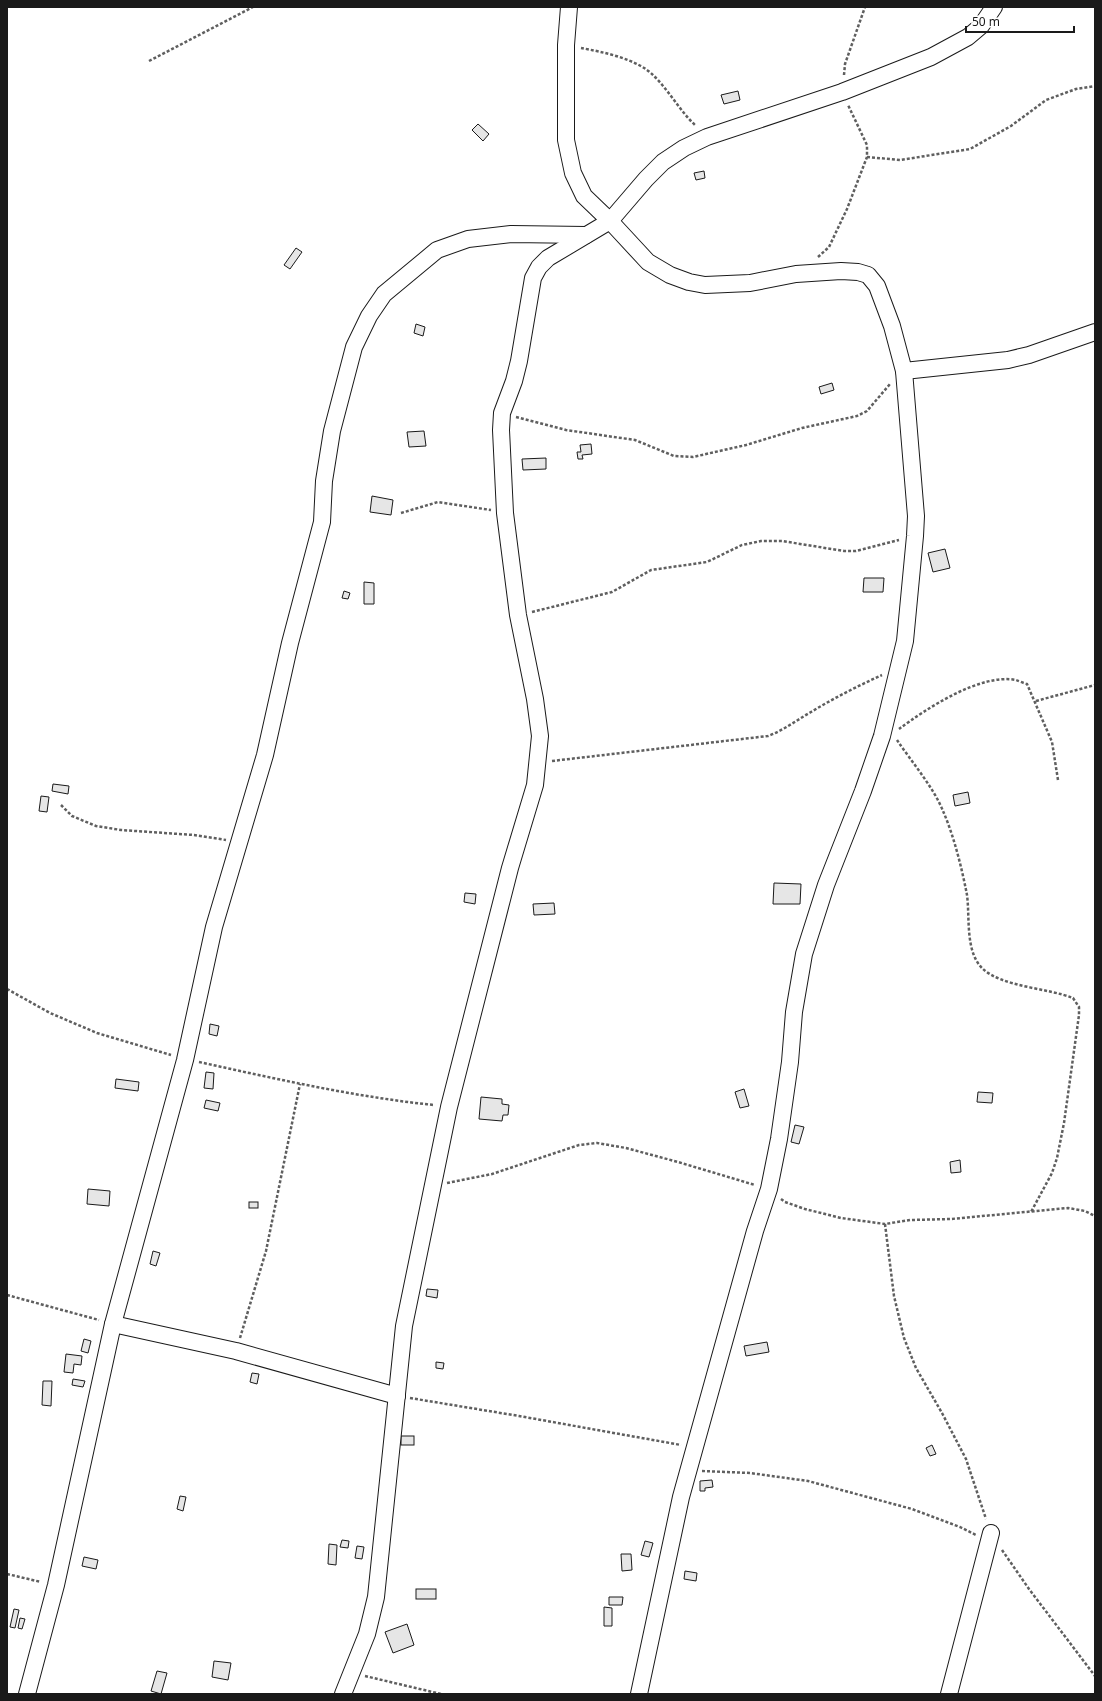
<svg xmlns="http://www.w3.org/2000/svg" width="1102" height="1701" viewBox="0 0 1102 1701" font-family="'Noto Sans',sans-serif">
	<rect width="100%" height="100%" fill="#fff"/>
	<g fill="#e6e6e6" stroke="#1a1a1a">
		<polygon points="738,91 740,100 724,104 721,95"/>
		<polygon points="478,124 489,134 483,141 472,130"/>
		<polygon points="704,171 705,178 696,180 694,173"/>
		<polygon points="296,248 302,252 290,269 284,265"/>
		<polygon points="416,324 425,327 423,336 414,333"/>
		<polygon points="832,383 834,390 821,394 819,387"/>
		<polygon points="424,431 426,446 409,447 407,432"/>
		<polygon points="591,444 592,454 582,455 583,459 578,459 577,452 581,452 580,445"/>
		<polygon points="546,458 546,469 523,470 522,459"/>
		<polygon points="372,496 393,500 391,515 370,512"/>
		<polygon points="945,549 950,568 933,572 928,553"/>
		<polygon points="864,578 884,578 883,592 863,592"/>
		<polygon points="364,582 374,583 374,604 364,604"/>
		<polygon points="344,591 350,593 348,599 342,598"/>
		<polygon points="53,784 69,786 68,794 52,791"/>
		<polygon points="968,792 970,803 955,806 953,795"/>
		<polygon points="41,796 49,797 47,812 39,811"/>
		<polygon points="774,883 801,884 800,904 773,904"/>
		<polygon points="465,893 476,894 475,904 464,902"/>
		<polygon points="554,903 555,914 534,915 533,904"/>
		<polygon points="210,1024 219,1026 217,1036 209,1034"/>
		<polygon points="206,1072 214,1073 213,1089 204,1088"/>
		<polygon points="116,1079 139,1082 138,1091 115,1088"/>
		<polygon points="744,1089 749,1106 740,1108 735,1092"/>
		<polygon points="978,1092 993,1093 992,1103 977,1102"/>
		<polygon points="481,1097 502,1099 502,1104 509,1105 508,1115 503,1115 502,1121 479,1119"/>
		<polygon points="206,1100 220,1103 218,1111 204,1108"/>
		<polygon points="795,1125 804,1127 799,1144 791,1142"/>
		<polygon points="960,1160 961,1172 951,1173 950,1162"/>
		<polygon points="88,1189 110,1191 109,1206 87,1204"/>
		<rect x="249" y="1202" width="9" height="6"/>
		<polygon points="153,1251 160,1253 156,1266 150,1264"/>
		<polygon points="427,1289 438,1290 437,1298 426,1296"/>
		<polygon points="84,1339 91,1341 88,1353 81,1351"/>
		<polygon points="767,1342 769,1352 746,1356 744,1346"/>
		<polygon points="66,1354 82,1356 81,1365 74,1364 73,1373 64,1372"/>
		<polygon points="436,1362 444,1363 443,1369 436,1368"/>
		<polygon points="252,1373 259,1374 257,1384 250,1382"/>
		<polygon points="73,1379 85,1381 83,1387 72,1385"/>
		<polygon points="43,1381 52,1381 51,1406 42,1405"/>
		<rect x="401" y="1436" width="13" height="9"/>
		<polygon points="932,1445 936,1454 930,1456 926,1448"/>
		<polygon points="712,1480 713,1487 705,1488 705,1491 700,1491 700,1481"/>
		<polygon points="180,1496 186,1497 183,1511 177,1509"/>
		<polygon points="342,1540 349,1541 348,1548 340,1547"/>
		<polygon points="645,1541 653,1543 649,1557 641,1555"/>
		<polygon points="329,1544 337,1545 336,1565 328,1564"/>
		<polygon points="357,1546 364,1547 362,1559 355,1558"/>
		<polygon points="621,1554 631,1554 632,1570 622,1571"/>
		<polygon points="84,1557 98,1560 96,1569 82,1566"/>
		<polygon points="685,1571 697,1573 696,1581 684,1579"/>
		<rect x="416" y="1589" width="20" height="10"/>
		<polygon points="609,1597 623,1597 622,1605 609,1605"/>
		<polygon points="604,1607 612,1608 612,1626 604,1626"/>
		<polygon points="14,1609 19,1610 15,1628 10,1627"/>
		<polygon points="20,1618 25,1619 22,1629 18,1628"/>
		<polygon points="407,1624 414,1645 393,1653 385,1632"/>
		<polygon points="214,1661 231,1663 228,1680 212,1677"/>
		<polygon points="157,1671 167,1673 161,1694 151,1691"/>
	</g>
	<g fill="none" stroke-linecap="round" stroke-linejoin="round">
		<defs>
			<g id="minor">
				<polyline points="569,7 566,45 566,140 573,173 584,196 610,221 648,262 670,275 689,282 705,285 750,283 796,274 841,271 858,272 868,275 877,286 892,326 904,371 916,516 915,536 905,641 882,736 863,791 826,885 804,954 794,1012 790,1062 779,1139 769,1189 755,1231 681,1497 639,1694"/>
				<polyline points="904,371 1008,360 1029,355 1095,332"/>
				<polyline points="113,1324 236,1351 397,1396"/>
				<polyline points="27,1694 56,1585 113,1324 185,1060 214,927 265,755 290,643 322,522 324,481 332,431 354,347 369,316 384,294 437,250 468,239 511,234 586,235"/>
				<polyline points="343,1694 367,1634 376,1597 404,1326 449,1107 510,868 535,785 540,736 535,699 518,615 505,513 501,430 502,413 514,381 519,361 533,278 539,267 548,258 610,221 646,179 663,162 684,148 707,137 842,92 931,57 968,37 981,26 994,7"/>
				<polyline points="949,1694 991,1533"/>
			</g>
		</defs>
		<use href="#minor" stroke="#1a1a1a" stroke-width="18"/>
		<g stroke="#5f5f5f" stroke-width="2.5" stroke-dasharray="3 2" stroke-linecap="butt">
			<path d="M581 48C603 52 638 59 654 76 670 92 680 111 696 126"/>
			<polyline points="149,61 253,7"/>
			<polyline points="844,75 845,64 865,7"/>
			<polyline points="867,157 900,160 970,149 1011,126 1046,100 1076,89 1095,86"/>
			<polyline points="818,257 829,247 847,209 867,157 867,145 848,105"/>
			<polyline points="516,417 566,430 635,440 674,456 693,457 746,445 802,428 857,416 867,411 890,384"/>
			<polyline points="401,513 438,502 491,510"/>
			<polyline points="532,612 612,592 651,570 707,562 742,545 761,541 782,541 844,551 856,551 899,540"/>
			<polyline points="1036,701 1095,685"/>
			<path d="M899 729C926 709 980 673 1016 680 1019 681 1023 683 1027 684L1052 742 1058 780"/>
			<path d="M897 740C911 761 934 788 943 811 954 836 962 869 967 895 970 917 965 951 982 968 1001 987 1048 988 1073 998L1079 1007V1015L1064 1123 1057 1158 1052 1173 1031 1212"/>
			<path d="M552 761 768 736C784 730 797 720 811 712 834 698 858 686 882 675"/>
			<polyline points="61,805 72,816 96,826 121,830 194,835 226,840"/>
			<polyline points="7,989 50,1013 97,1033 171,1055"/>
			<path d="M199 1062C277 1079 355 1097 434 1105"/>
			<polyline points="447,1183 492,1174 579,1145 597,1143 626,1148 678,1162 755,1185"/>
			<polyline points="781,1199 785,1202 805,1209 841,1218 885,1224 910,1220 951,1219 1068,1208 1085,1211 1095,1216"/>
			<polyline points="885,1224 894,1296 904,1338 916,1368 942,1413 966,1459 986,1519"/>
			<polyline points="7,1295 99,1320"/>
			<polyline points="240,1338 266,1251 300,1084"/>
			<polyline points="410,1398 519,1416 681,1445"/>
			<polyline points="702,1471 750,1473 808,1481 912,1509 960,1527 976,1535"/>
			<polyline points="1002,1550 1029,1589 1095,1676"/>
			<polyline points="7,1574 41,1582"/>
			<polyline points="365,1676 441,1694"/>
		</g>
		<use href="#minor" stroke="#fff" stroke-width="16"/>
	</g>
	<rect width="1102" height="1701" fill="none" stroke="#1a1a1a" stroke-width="16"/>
	<path d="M966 26v6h108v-6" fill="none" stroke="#1a1a1a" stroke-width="2"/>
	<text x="972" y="26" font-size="12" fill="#1a1a1a" stroke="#ffffff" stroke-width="3" paint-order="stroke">50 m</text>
</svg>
